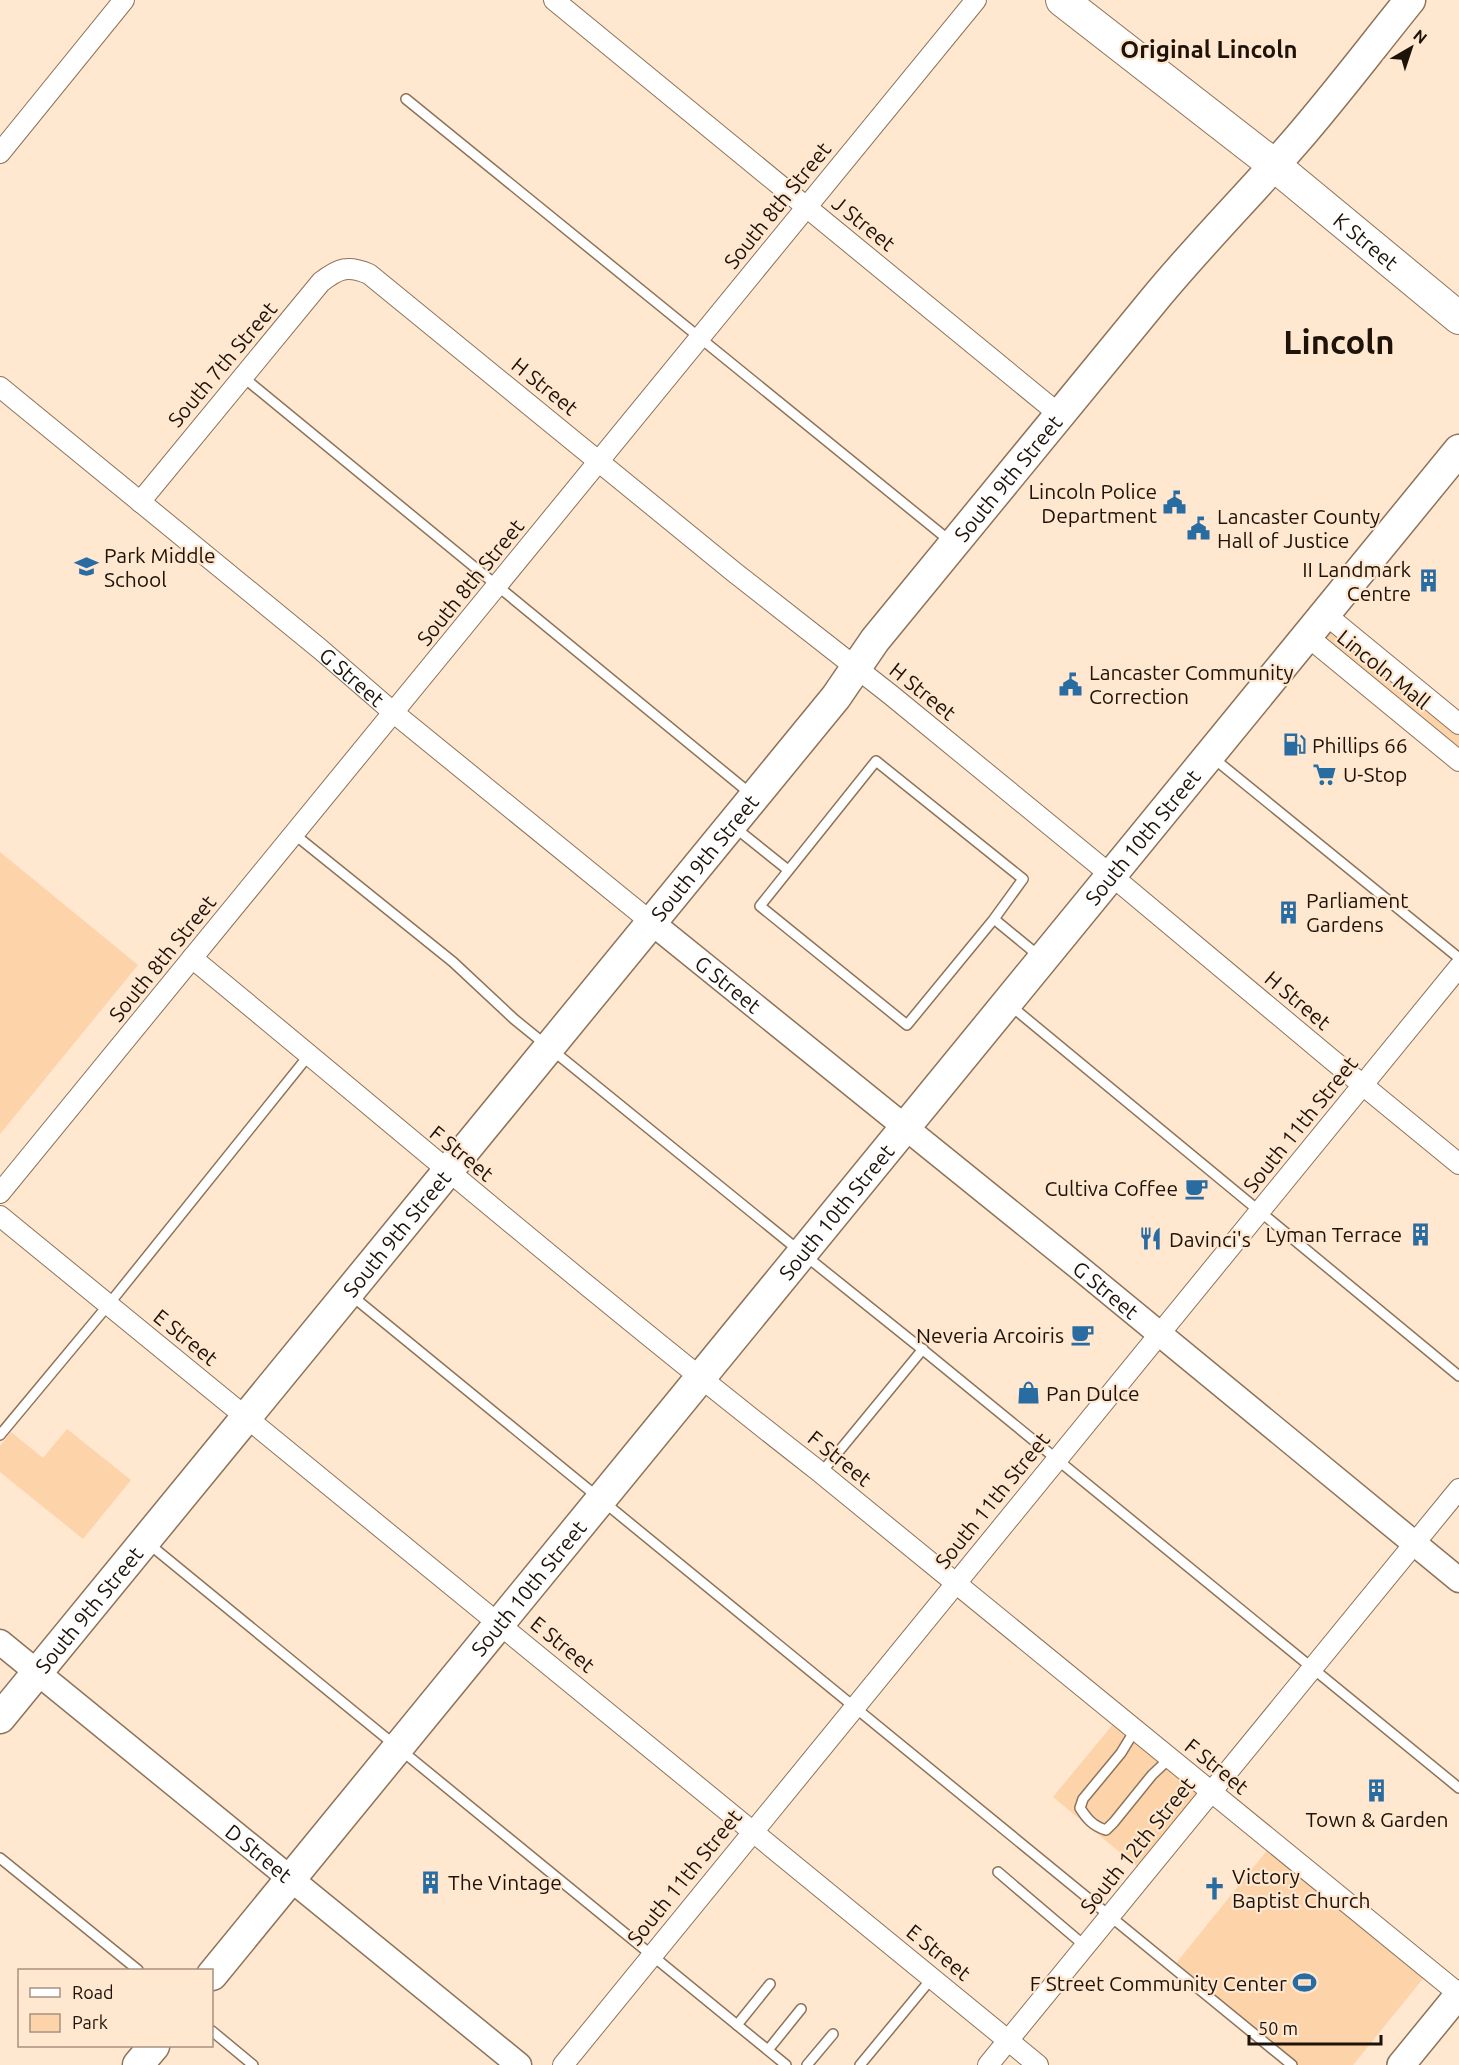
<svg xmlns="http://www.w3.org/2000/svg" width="1459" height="2065" viewBox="0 0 1459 2065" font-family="Ubuntu,sans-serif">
	<rect width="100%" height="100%" fill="#ffe7d0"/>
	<g fill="#fdd3a9">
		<polygon points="1325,614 1459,724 1459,761 1307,636"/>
		<polygon points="0,852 138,965 0,1134"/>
		<polygon points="67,1429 131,1480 83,1539 0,1472 0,1446 11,1432 43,1458"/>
		<polygon points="1119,1717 1211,1792 1145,1873 1053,1797"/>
		<polygon points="1273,1843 1430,1970 1353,2065 1292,2065 1173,1967"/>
	</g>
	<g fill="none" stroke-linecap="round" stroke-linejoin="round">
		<defs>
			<g id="service">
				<polyline points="406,99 950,541"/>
				<polyline points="243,377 752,795"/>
				<polyline points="1212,757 1459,958"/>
				<polyline points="733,826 788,870"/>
				<polyline points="294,834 453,962 514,1019 802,1253 928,1354 1459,1788"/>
				<polyline points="994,919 1023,879 876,761 760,906 907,1025 994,919 1039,956"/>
				<polyline points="1011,1006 1459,1376"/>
				<polyline points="352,1296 1292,2065"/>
				<polyline points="0,1435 109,1304 309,1055"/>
				<polyline points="821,1473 923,1349"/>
				<polyline points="149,1544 786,2065"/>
				<path d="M1135 1730 1121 1753 1083 1799 1080 1808C1087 1819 1093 1826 1106 1830L1114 1822 1152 1775 1170 1758"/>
				<polyline points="0,1858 138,1970"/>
				<polyline points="998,1872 1085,1946"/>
				<polyline points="737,2025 770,1984"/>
				<polyline points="212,2031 253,2065"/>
				<polyline points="768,2050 801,2009"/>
				<polyline points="807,2065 833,2034"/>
				<polyline points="860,2065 932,1978"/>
			</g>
			<g id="minor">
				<polyline points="554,0 1060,415"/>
				<polyline points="0,153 124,0"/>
				<path id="s1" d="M0 387 320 649 394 713 651 922"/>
				<path d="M140 502 321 282C339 268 348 265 369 274L734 572 891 695 1112 876 1331 1059 1459 1164"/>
				<polyline points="1325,614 1459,724"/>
				<polyline points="1307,636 1459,761"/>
				<path d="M192 958C400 1129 604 1304 816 1469L1459 1994"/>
				<path d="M0 1193C326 796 651 398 976 0"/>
				<polyline points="0,1216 1038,2065"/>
				<polyline points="563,2065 1459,967"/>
				<polyline points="988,2065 1459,1489"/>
			</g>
			<g id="tertiary">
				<path id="s2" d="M651 922 1077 1266 1459 1580"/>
				<path id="s3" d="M0 1642 519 2065"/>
			</g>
			<polyline id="secondary" points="1401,2065 1459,1994"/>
			<g id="primary">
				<path id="s4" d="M0 1718 836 697 875 640 1153 301C1198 246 1248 196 1295 142 1335 96 1372 47 1410 0"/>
				<path id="s5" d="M212 1975 1459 450"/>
				<polyline points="138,2065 154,2046"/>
			</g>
			<g id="trunk">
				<path id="s6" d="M1062 0 1274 165 1459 318"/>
			</g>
		</defs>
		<use href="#service" stroke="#8d7359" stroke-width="12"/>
		<use href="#minor" stroke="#8d7359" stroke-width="22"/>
		<use href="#tertiary" stroke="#8d7359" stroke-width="27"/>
		<use href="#secondary" stroke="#8d7359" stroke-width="30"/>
		<use href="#primary" stroke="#8d7359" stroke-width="33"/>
		<use href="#trunk" stroke="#8d7359" stroke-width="34"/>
		<use href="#service" stroke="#fff" stroke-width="9"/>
		<use href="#minor" stroke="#fff" stroke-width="20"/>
		<use href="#tertiary" stroke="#fff" stroke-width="24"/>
		<use href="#secondary" stroke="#fff" stroke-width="27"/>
		<use href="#primary" stroke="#fff" stroke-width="30"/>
		<use href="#trunk" stroke="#fff" stroke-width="32"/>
	</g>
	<defs>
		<symbol id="civic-bare" viewBox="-9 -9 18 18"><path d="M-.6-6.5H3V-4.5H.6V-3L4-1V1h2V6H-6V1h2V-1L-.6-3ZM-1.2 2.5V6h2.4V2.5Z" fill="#286ca1" stroke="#ffe7d0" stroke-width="2.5" paint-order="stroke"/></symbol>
		<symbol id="school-bare" viewBox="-9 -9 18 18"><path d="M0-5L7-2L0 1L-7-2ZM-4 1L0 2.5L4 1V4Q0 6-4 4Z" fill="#286ca1" stroke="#ffe7d0" stroke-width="2.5" paint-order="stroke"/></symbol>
		<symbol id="building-bare" viewBox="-9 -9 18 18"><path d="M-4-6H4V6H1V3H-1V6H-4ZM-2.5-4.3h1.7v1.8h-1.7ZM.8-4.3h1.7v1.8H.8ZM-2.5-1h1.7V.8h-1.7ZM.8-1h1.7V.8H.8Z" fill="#286ca1" stroke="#ffe7d0" stroke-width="2.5" paint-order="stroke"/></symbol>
		<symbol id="fuel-bare" viewBox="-9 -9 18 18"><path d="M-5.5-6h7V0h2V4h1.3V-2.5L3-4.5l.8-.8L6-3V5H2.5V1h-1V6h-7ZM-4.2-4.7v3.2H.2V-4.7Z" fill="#286ca1" stroke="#ffe7d0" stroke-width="2.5" paint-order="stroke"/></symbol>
		<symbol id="supermarket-bare" viewBox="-9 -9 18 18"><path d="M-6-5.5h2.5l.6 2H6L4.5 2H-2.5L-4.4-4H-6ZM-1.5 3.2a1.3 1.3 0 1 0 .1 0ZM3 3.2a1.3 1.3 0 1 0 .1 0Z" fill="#286ca1" stroke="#ffe7d0" stroke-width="2.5" paint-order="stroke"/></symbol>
		<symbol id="cafe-bare" viewBox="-9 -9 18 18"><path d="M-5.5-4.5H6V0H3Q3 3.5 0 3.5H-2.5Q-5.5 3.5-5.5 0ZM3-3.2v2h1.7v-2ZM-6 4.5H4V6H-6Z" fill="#286ca1" stroke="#ffe7d0" stroke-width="2.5" paint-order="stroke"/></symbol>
		<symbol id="restaurant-bare" viewBox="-9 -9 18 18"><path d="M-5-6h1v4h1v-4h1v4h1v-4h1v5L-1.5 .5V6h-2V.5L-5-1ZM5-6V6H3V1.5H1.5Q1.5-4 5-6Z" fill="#286ca1" stroke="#ffe7d0" stroke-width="2.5" paint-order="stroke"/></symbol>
		<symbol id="shop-bare" viewBox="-9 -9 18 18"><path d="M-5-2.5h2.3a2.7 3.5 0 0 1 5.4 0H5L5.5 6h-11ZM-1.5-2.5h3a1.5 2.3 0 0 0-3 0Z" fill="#286ca1" stroke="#ffe7d0" stroke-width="2.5" paint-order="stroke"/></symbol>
		<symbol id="church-bare" viewBox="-9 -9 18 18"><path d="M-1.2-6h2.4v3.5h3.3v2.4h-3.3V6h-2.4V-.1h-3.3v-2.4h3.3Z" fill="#286ca1" stroke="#ffe7d0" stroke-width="2.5" paint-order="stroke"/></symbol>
		<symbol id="stadium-bare" viewBox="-9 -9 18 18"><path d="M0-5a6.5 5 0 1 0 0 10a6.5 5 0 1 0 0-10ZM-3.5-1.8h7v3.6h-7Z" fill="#286ca1" stroke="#ffe7d0" stroke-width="2.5" paint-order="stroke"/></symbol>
	</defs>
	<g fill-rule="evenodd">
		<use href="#civic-bare" x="1158" y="486" width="33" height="33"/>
		<use href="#civic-bare" x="1182" y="512" width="33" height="33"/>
		<use href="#school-bare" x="70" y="550" width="33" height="33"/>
		<use href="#building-bare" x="1412" y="564" width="33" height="33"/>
		<use href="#civic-bare" x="1054" y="668" width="33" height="33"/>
		<use href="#fuel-bare" x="1278" y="728" width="33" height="33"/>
		<use href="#supermarket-bare" x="1308" y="758" width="33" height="33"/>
		<use href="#building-bare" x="1272" y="896" width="33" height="33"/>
		<use href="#cafe-bare" x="1180" y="1172" width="33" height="33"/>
		<use href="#building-bare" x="1404" y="1218" width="33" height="33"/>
		<use href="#restaurant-bare" x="1134" y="1222" width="33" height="33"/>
		<use href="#cafe-bare" x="1066" y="1318" width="33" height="33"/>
		<use href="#shop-bare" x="1012" y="1376" width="33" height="33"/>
		<use href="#building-bare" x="1360" y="1774" width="33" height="33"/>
		<use href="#building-bare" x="414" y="1866" width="33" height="33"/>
		<use href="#church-bare" x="1198" y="1872" width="33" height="33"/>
		<use href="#stadium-bare" x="1288" y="1966" width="33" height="33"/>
	</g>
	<g text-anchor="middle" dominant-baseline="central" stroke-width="4.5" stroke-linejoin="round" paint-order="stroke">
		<g font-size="21" fill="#1d1309" stroke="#ffe7d0">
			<text transform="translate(777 205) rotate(-51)">South 8th Street</text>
			<text transform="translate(864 223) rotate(39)">J Street</text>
			<text stroke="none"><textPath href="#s6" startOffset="388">K Street</textPath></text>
			<text transform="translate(222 364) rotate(-50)">South 7th Street</text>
			<text transform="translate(545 386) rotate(39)">H Street</text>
			<text stroke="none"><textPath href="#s4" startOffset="1598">South 9th Street</textPath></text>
			<text transform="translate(470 582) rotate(-51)">South 8th Street</text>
			<text transform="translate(1384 669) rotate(39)">Lincoln Mall</text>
			<text stroke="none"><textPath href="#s1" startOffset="456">G Street</textPath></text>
			<text transform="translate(923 691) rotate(39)">H Street</text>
			<text stroke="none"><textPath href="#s5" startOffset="1470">South 10th Street</textPath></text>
			<text stroke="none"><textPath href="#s4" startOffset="1112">South 9th Street</textPath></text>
			<text transform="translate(162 958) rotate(-51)">South 8th Street</text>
			<text stroke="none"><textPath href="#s2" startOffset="99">G Street</textPath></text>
			<text transform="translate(1298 1000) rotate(40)">H Street</text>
			<text transform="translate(1300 1124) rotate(-51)">South 11th Street</text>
			<text transform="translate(462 1153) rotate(39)">F Street</text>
			<text stroke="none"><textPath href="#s5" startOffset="986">South 10th Street</textPath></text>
			<text stroke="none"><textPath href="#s4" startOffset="626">South 9th Street</textPath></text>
			<text stroke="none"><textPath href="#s2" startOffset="585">G Street</textPath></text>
			<text transform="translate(186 1337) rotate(39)">E Street</text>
			<text transform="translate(840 1458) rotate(39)">F Street</text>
			<text transform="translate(992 1500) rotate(-51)">South 11th Street</text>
			<text stroke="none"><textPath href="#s5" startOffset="500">South 10th Street</textPath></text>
			<text stroke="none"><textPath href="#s4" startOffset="140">South 9th Street</textPath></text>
			<text transform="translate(563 1644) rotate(39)">E Street</text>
			<text transform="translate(1217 1766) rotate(39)">F Street</text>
			<text transform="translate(1137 1845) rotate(-51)">South 12th Street</text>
			<text stroke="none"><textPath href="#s3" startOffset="334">D Street</textPath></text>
			<text transform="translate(684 1877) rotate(-51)">South 11th Street</text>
			<text transform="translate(939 1952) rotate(39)">E Street</text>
		</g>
		<g font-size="21" fill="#1d1309" stroke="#ffe7d0" text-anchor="start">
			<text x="1157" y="491" text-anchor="end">Lincoln Police<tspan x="1157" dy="24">Department</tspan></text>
			<text x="1217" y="516">Lancaster County<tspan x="1217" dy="24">Hall of Justice</tspan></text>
			<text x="104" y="555">Park Middle<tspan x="104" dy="24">School</tspan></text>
			<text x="1411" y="569" text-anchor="end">II Landmark<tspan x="1411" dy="24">Centre</tspan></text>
			<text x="1089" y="672">Lancaster Community<tspan x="1089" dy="24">Correction</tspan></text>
			<text x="1312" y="745">Phillips 66</text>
			<text x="1343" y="774">U-Stop</text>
			<text x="1306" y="900">Parliament<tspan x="1306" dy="24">Gardens</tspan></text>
			<text x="1178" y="1188" text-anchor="end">Cultiva Coffee</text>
			<text x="1402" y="1234" text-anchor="end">Lyman Terrace</text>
			<text x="1169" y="1239">Davinci's</text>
			<text x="1064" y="1335" text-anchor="end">Neveria Arcoiris</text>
			<text x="1046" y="1393">Pan Dulce</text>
			<text x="1377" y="1819" text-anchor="middle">Town &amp; Garden</text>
			<text x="1232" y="1876">Victory<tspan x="1232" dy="24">Baptist Church</tspan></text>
			<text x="448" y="1882">The Vintage</text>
			<text x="1287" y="1983" text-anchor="end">F Street Community Center</text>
		</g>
		<g font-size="24" font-weight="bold" fill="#1d1309" stroke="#ffe7d0">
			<text x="1209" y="49">Original Lincoln</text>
		</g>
		<g font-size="33" font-weight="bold" fill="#1d1309" stroke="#ffe7d0">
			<text x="1339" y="341">Lincoln</text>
		</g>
	</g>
	<rect x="18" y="1969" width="195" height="78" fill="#ffe7d0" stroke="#a59280" stroke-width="1.5"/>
	<rect x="30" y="1988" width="30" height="9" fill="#ffffff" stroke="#a59280" stroke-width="1.5"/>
	<text x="72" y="1999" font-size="18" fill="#1d1309">Road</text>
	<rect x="30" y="2014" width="30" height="18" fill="#fdd3a9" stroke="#a59280" stroke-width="1.5"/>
	<text x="72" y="2029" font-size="18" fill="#1d1309">Park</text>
	<g transform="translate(1411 48) rotate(39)" stroke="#ffe7d0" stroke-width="4.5" paint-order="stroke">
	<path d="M0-4.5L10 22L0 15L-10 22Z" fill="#1d1309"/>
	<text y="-9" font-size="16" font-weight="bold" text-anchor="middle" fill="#1d1309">N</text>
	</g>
	<path d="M1249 2035v9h132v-9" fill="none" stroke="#1d1309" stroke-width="3"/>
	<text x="1258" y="2035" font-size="18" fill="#1d1309" stroke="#ffe7d0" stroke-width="4.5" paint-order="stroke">50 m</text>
</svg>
